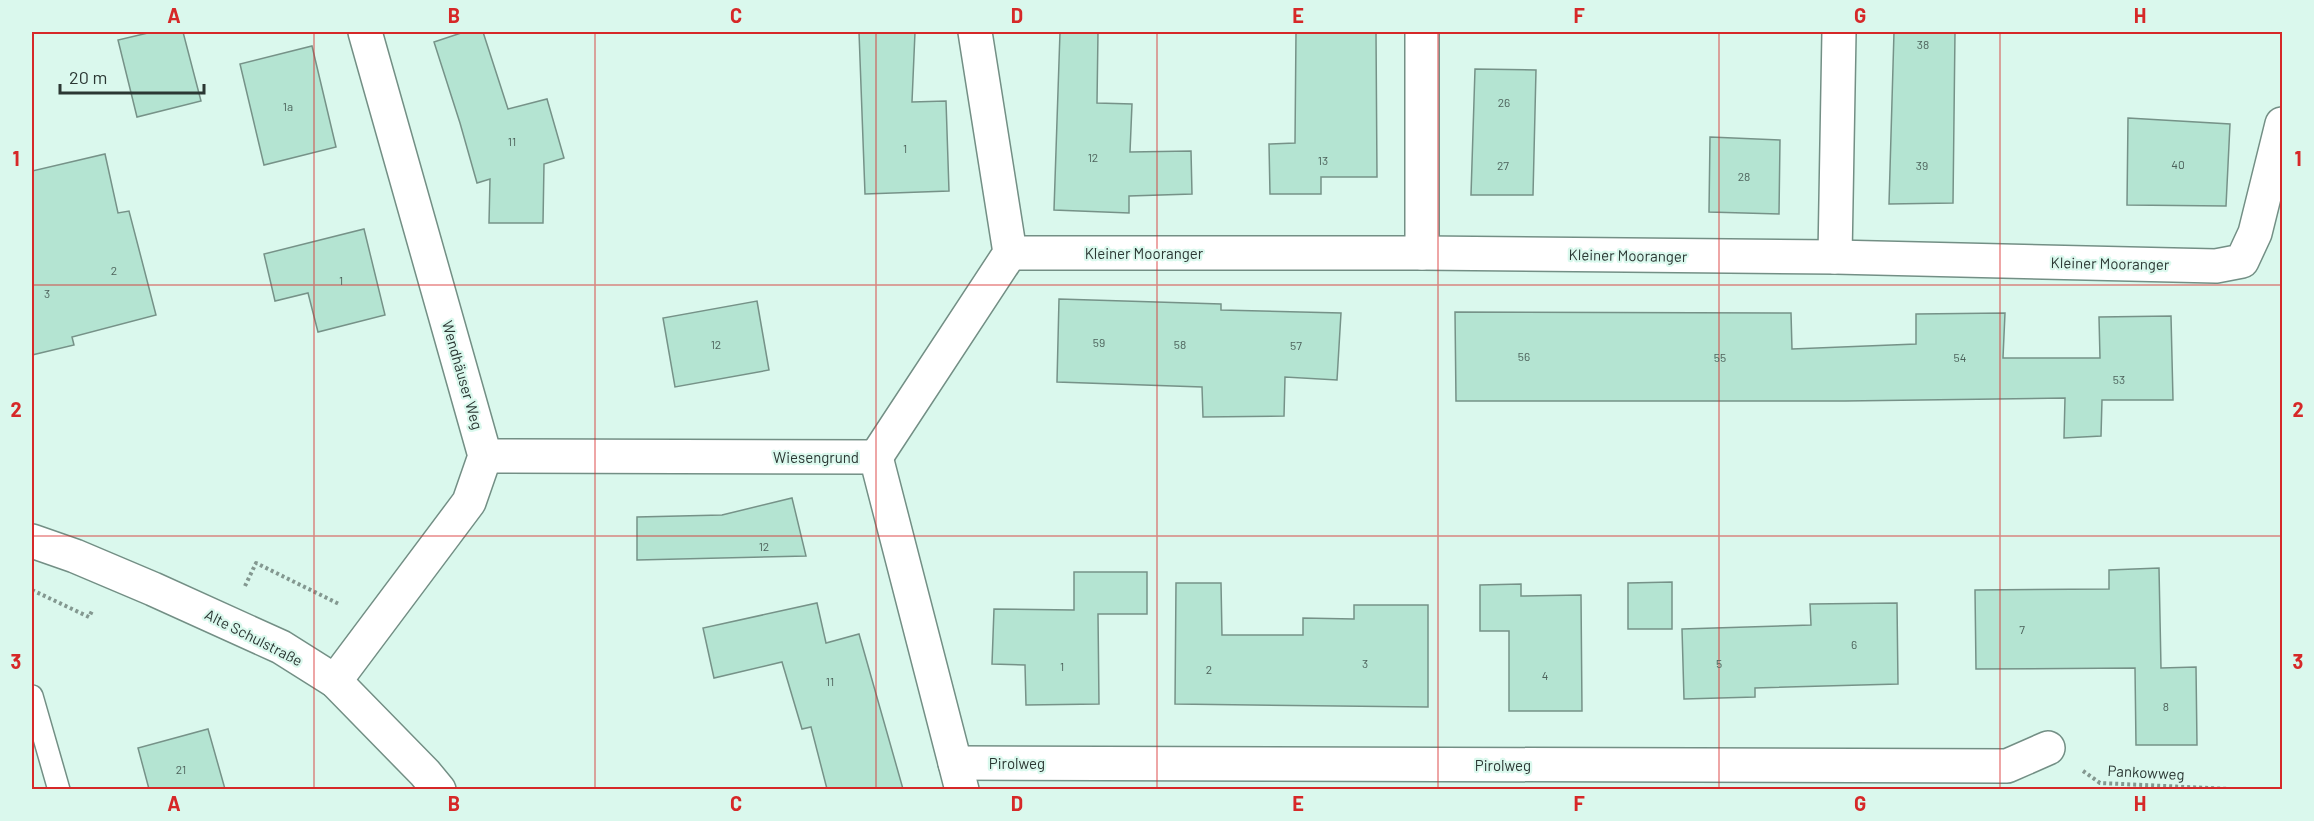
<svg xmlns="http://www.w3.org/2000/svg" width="2314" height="821" viewBox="0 0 2314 821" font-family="Barlow,sans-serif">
	<rect width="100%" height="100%" fill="#daf8ed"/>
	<g fill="#b4e4d2" stroke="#769288" stroke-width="1.5">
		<polygon points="152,32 183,32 201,101 137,117 118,40"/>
		<polygon points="464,32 483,32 508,109 547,99 564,158 544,164 543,223 489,223 490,179 477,183 460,123 434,42"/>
		<polygon points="859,32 915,32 912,102 946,101 949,191 865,194"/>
		<polygon points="1060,32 1098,32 1097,103 1132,104 1130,152 1191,151 1192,194 1129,196 1129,213 1054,210"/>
		<polygon points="1296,32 1376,32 1377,177 1321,177 1321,194 1270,194 1269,144 1295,143"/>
		<polygon points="1894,32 1955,32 1953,203 1889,204"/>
		<polygon points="312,46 336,147 264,165 240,64"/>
		<polygon points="1475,69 1536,70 1533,195 1471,195"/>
		<polygon points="2128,118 2230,124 2226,206 2127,205"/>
		<polygon points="1710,137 1780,140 1779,214 1709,212"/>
		<polygon points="105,154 118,213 129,211 156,315 72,337 74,345 32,355 32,171"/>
		<polygon points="364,229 385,315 318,332 308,293 275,301 264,254"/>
		<polygon points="1059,299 1221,304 1221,310 1341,313 1337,380 1285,377 1284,416 1203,417 1202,387 1057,382"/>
		<polygon points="757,301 769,370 675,387 663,318"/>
		<polygon points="1455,312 1791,313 1792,349 1916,344 1916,314 2005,313 2003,358 2100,358 2099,317 2171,316 2173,400 2102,400 2101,436 2064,438 2065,398 1845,401 1456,401"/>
		<polygon points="792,498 806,556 637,560 637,517 722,515"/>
		<polygon points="2159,568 2161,668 2196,667 2197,745 2136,745 2135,668 1976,669 1975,590 2109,589 2109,570"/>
		<polygon points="1074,572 1147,572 1147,614 1098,614 1099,704 1026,705 1025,665 992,664 994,609 1074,610"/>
		<polygon points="1672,582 1672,629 1628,629 1628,583"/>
		<polygon points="1176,583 1221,583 1222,635 1303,635 1303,618 1354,619 1354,605 1428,605 1428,707 1175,704"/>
		<polygon points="1521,584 1521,596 1581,595 1582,711 1509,711 1509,631 1480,631 1480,585"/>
		<polygon points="817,603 826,643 859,634 903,789 827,789 811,727 802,729 782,662 714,678 703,628"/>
		<polygon points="1897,603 1898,684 1755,688 1755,697 1684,699 1682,629 1811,625 1810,604"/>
		<polygon points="208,729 225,789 149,789 138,748"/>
	</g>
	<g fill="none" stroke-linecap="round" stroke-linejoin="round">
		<defs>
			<polyline id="lane" points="32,696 59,790"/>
			<g id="street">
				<polyline points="1010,253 1422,253 1835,257 2216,266 2242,261 2255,233 2282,124"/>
				<polyline points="1422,253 1422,32"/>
				<polyline points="1835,257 1839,32"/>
				<polyline points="485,456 876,457 962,790"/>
				<polyline points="876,457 1010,253 975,32"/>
				<polyline points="335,681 469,502 485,456 365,32"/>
				<polyline points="955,763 2007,766 2048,748"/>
			</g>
			<polyline id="secondary" points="32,541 75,556 153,589 281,647 335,681 425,773 439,790"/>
		</defs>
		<use href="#lane" stroke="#738f85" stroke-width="24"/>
		<use href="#street" stroke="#738f85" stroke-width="36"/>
		<use href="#secondary" stroke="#738f85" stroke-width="36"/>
		<g stroke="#839890" stroke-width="4" stroke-dasharray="3 3" stroke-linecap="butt">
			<polyline points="245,586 256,563 339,604"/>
			<polyline points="32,590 89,617 93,609"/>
			<polyline points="2083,771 2100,783 2252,790"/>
		</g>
		<use href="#lane" stroke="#fff" stroke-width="21"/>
		<use href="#street" stroke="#fff" stroke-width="33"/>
		<use href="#secondary" stroke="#fff" stroke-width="33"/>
	</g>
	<path fill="none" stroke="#d62828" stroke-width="1.5" stroke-opacity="0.55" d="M314 32V790M595 32V790M876 32V790M1157 32V790M1438 32V790M1719 32V790M2000 32V790M32 285H2282M32 536H2282"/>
	<g text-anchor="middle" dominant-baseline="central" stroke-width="4.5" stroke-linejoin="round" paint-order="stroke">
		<g font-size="12" fill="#4d625b">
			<text x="1923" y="44">38</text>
			<text x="1504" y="102">26</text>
			<text x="288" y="106">1a</text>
			<text x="512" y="141">11</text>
			<text x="905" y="148">1</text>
			<text x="1093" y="157">12</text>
			<text x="1323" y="160">13</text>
			<text x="2178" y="164">40</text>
			<text x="1503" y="165">27</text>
			<text x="1922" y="165">39</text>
			<text x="1744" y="176">28</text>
			<text x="114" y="270">2</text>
			<text x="341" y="280">1</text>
			<text x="47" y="293">3</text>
			<text x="1099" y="342">59</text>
			<text x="716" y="344">12</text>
			<text x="1180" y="344">58</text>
			<text x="1296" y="345">57</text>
			<text x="1524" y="356">56</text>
			<text x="1720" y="357">55</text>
			<text x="1960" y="357">54</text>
			<text x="2119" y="379">53</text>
			<text x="764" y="546">12</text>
			<text x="2022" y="629">7</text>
			<text x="1854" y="644">6</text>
			<text x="1365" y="663">3</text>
			<text x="1719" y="663">5</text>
			<text x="1062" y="666">1</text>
			<text x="1209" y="669">2</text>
			<text x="1545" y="675">4</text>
			<text x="830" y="681">11</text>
			<text x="2166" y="706">8</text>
			<text x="181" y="769">21</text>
		</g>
		<g font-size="15" fill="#2b3733" stroke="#daf8ed">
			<text x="1144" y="253">Kleiner Mooranger</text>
			<text transform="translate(1628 255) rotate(1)">Kleiner Mooranger</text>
			<text transform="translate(2110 263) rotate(1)">Kleiner Mooranger</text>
			<text transform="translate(463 375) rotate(74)">Wendhäuser Weg</text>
			<text x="816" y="457">Wiesengrund</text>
			<text transform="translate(254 637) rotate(27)">Alte Schulstraße</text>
			<text x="1017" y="763">Pirolweg</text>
			<text x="1503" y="765">Pirolweg</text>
			<text transform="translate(2146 772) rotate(3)">Pankowweg</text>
		</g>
	</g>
	<rect width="2314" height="821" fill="none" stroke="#daf8ed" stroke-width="66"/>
	<path d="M60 84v9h144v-9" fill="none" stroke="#2b3733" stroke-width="3"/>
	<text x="69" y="84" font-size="18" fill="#2b3733" stroke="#daf8ed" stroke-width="4.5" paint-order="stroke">20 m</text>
	<rect x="33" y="33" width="2248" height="755" fill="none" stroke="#d62828" stroke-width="2"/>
	<g font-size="20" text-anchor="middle" font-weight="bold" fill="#d62828">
		<text x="174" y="23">A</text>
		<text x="454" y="23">B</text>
		<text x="736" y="23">C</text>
		<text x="1017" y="23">D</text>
		<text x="1298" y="23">E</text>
		<text x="1579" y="23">F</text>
		<text x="1860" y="23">G</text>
		<text x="2140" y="23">H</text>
		<text x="16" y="166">1</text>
		<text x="2298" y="166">1</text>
		<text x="16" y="417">2</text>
		<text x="2298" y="417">2</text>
		<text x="16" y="669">3</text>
		<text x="2298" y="669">3</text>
		<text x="174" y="811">A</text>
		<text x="454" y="811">B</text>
		<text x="736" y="811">C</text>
		<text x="1017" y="811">D</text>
		<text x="1298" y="811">E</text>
		<text x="1579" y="811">F</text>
		<text x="1860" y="811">G</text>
		<text x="2140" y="811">H</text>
	</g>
</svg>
